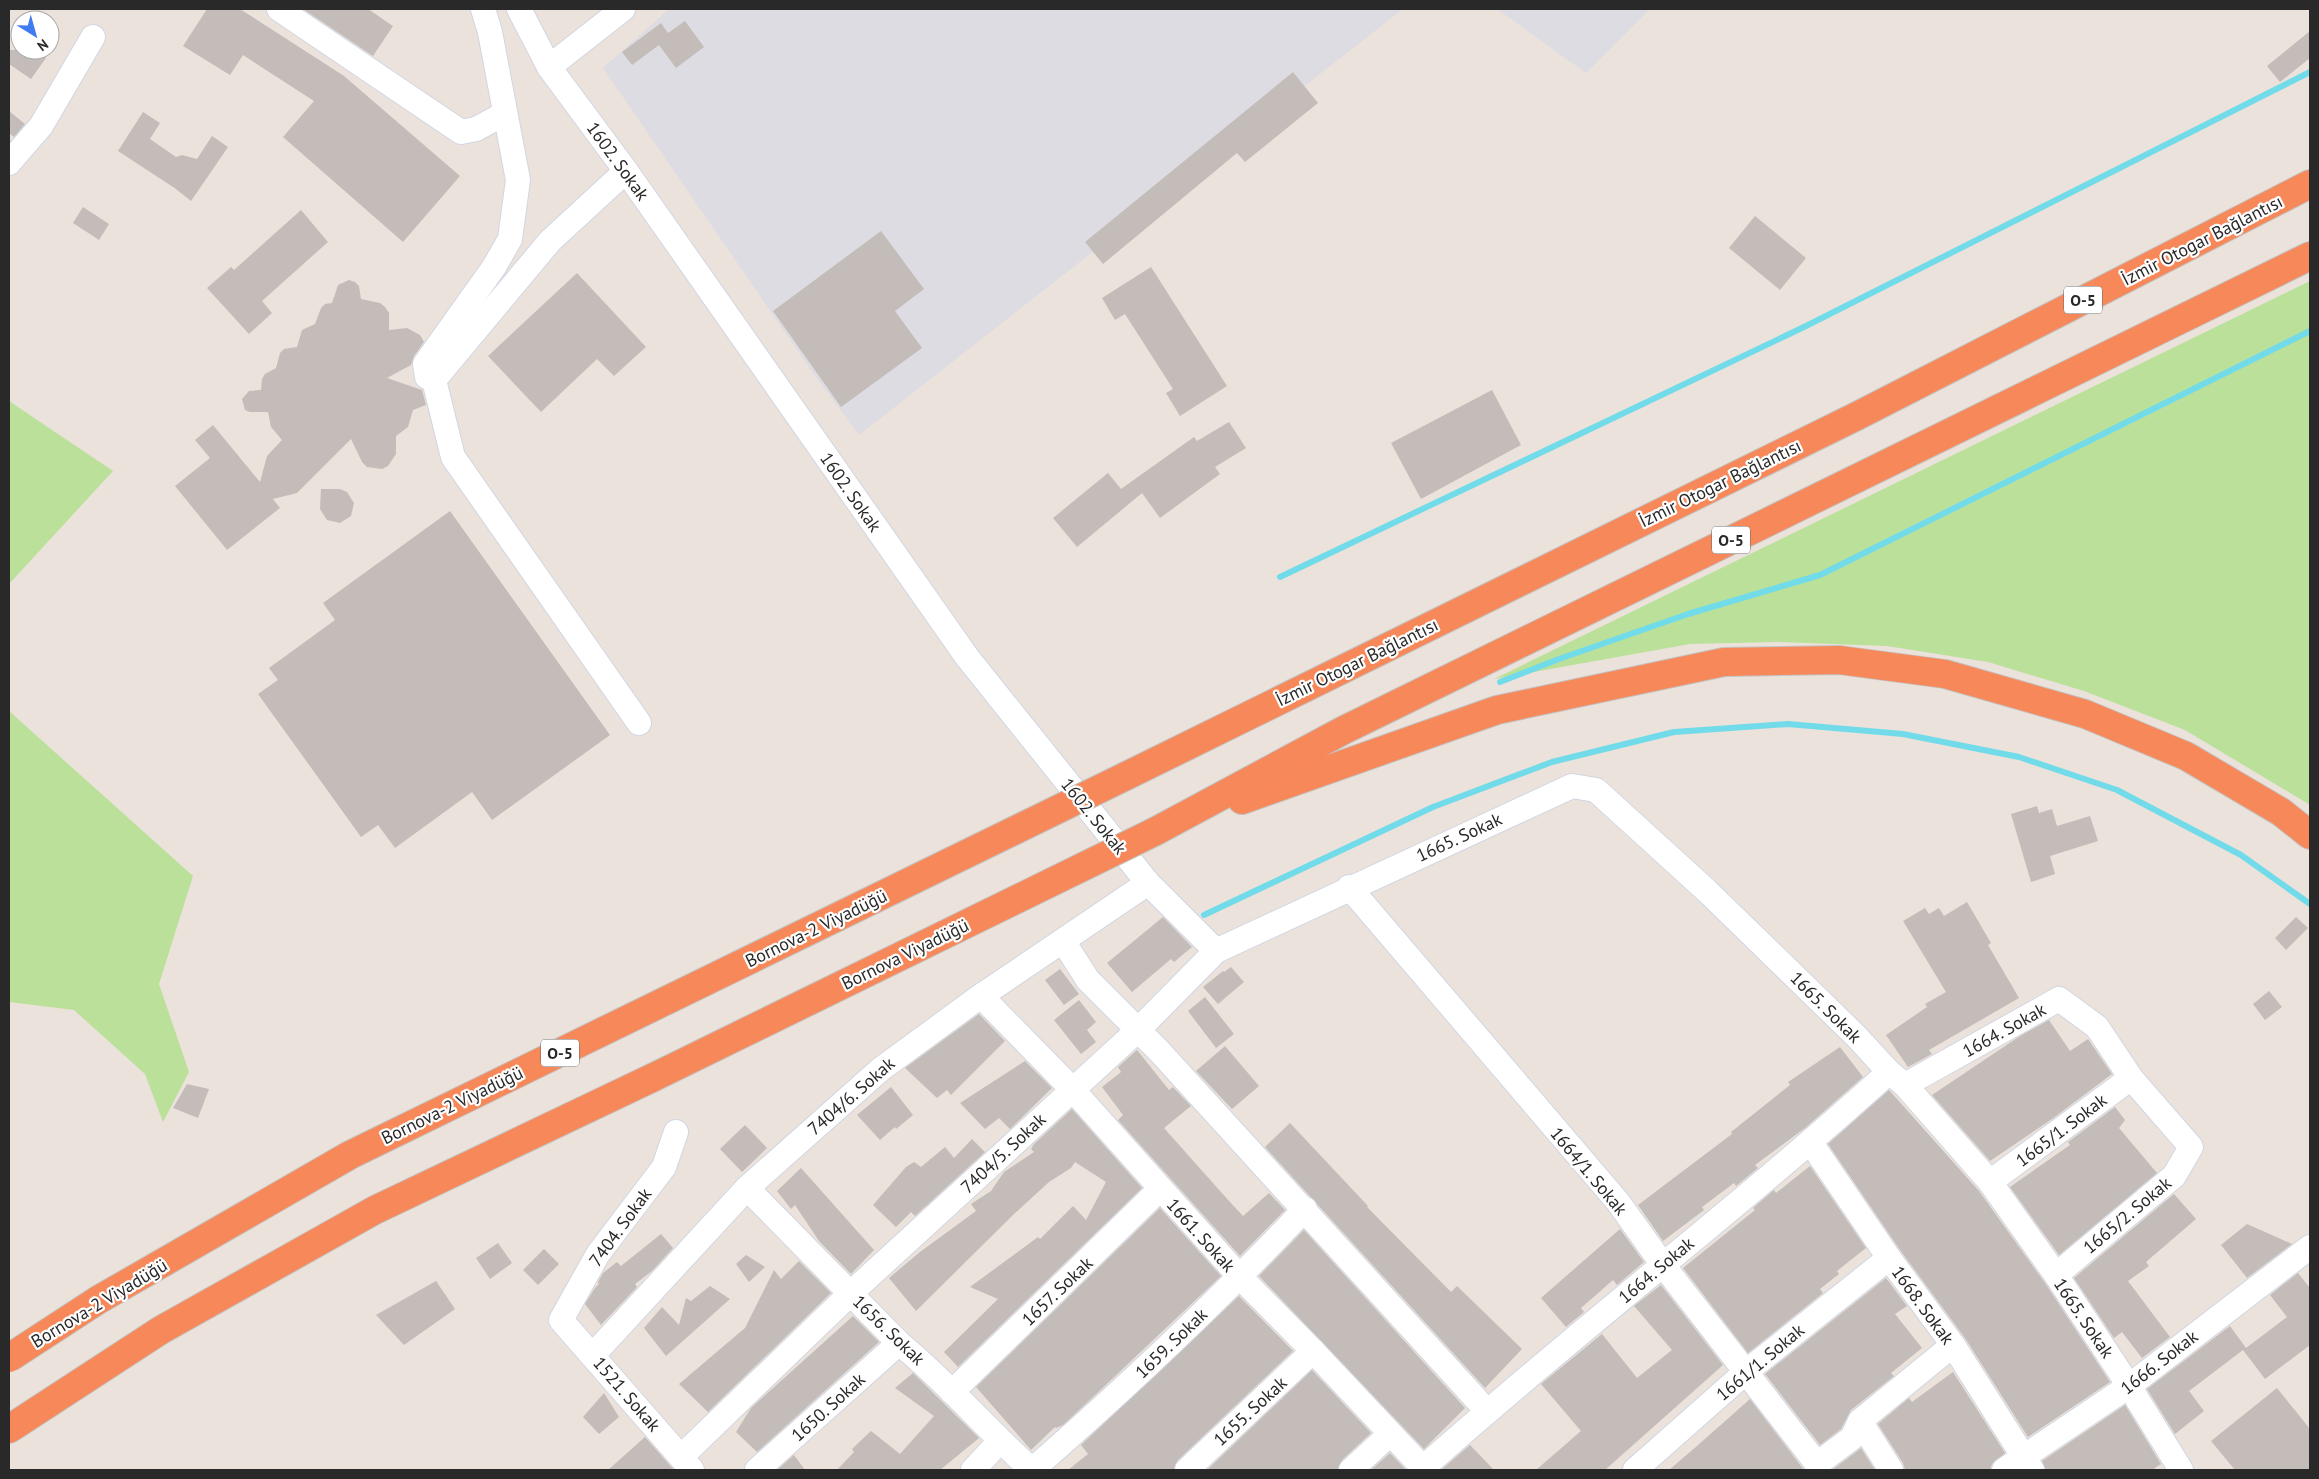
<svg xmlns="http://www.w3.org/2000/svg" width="2319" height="1479" viewBox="0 0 2319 1479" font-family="'PT Sans',sans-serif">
	<rect width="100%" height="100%" fill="#ebe2db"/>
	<g fill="#dddce3">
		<polygon points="669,9 1403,9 859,435 813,373 603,68"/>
		<polygon points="1497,9 1650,9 1586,73"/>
	</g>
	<g fill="#bbe09a">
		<polygon points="2310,281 2310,805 2185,730 2084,691 1988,662 1887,646 1777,642 1690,644 1494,679"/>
		<polygon points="9,401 113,471 9,584"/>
		<polygon points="9,711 193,876 159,984 189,1072 163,1122 145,1074 74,1010 9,1002"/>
	</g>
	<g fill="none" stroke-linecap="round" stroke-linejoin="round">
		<g stroke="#72dbe9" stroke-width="6">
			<polyline points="1280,577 1804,327 2310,72"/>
			<polyline points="1500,682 1559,659 1688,614 1820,575 2310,331"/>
			<polyline points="1204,915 1433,807 1552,762 1674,732 1788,724 1903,734 2019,757 2117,790 2241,855 2310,904"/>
		</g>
	</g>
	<g fill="#c3bcb8">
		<polygon points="207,9 240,9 344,76 460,176 403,242 283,137 314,101 243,55 230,75 183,46"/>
		<polygon points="303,9 368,9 393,26 373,56"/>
		<polygon points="685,21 704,47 676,68 659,45 632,65 622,52 661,23 668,33"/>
		<polygon points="2310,31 2310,58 2280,82 2267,66"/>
		<polygon points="9,50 35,50 46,58 31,79 9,64"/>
		<polygon points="1293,72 1318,103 1245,162 1237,153 1103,264 1085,242"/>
		<polygon points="9,111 25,124 14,137 9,133"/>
		<polygon points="143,112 160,123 150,139 176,157 182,155 197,159 212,136 228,147 191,201 176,189 118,151"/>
		<polygon points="83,207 109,224 99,240 73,223"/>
		<polygon points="301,210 328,242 262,301 272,313 249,334 207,288 231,267 234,270"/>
		<polygon points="1755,216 1806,258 1780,290 1729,248"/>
		<polygon points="881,231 924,289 895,311 922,348 841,407 773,311"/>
		<polygon points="1151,267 1227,386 1180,416 1166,393 1173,389 1125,314 1115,320 1102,298"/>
		<polygon points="577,273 646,347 614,376 597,359 541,412 488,356"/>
		<polygon points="349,280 355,282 359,286 361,299 380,303 385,307 389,313 389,330 407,328 420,335 424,342 414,356 411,365 387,378 422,390 426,405 413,410 408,427 396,436 396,454 388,466 382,469 367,467 362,462 351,439 297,493 273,499 280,508 227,550 175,486 210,458 195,440 213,425 260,482 267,456 282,440 271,427 268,412 250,412 245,410 242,399 249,391 261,390 262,379 265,374 276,368 280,353 284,349 297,347 302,330 315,324 321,308 325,304 332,303 338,285"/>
		<polygon points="1492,390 1521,445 1421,499 1391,443"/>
		<polygon points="1229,422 1246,448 1215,467 1220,474 1160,518 1142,493 1077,547 1053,518 1108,473 1121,489 1194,437 1197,441"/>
		<polygon points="321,489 340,489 347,492 354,503 351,516 340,523 327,520 320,509"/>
		<polygon points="450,511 610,735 492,820 472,792 395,848 378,825 361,837 258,694 278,680 269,668 335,620 323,603"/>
		<polygon points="2037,806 2039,813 2052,809 2057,826 2090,816 2098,841 2050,856 2055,874 2031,882 2011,814"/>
		<polygon points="1967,902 1991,943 1988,945 2019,998 1929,1050 1932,1054 1908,1067 1886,1035 1927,1007 1925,1004 1946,992 1903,921 1925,908 1929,914 1939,908 1944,916"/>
		<polygon points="1163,917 1192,947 1174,962 1171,959 1132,992 1107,963"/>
		<polygon points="2296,917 2308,928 2286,950 2275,938"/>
		<polygon points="1231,967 1244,982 1218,1004 1203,987 1223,971 1224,972"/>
		<polygon points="1060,969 1079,994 1064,1005 1045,980"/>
		<polygon points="2269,991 2282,1007 2265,1020 2253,1004"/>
		<polygon points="1205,997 1234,1034 1216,1048 1188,1011"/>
		<polygon points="1079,1000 1096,1022 1087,1030 1096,1042 1081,1054 1054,1020"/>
		<polygon points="979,1014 1005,1041 951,1095 947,1090 937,1098 905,1068"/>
		<polygon points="2049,1020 2070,1051 2088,1039 2112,1074 2052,1119 1990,1161 1932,1095 2020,1036"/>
		<polygon points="1225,1046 1259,1086 1232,1109 1196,1071"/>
		<polygon points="1840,1047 1863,1077 1805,1128 1755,1165 1758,1168 1736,1186 1734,1183 1702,1207 1704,1210 1663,1241 1638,1205 1732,1134 1731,1132 1790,1085 1788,1082"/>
		<polygon points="1137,1050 1169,1090 1173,1087 1191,1106 1164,1128 1229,1201 1243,1216 1269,1193 1285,1210 1240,1256 1118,1120 1123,1115 1102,1087 1121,1072 1118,1067"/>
		<polygon points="1025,1061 1052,1088 1010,1129 999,1118 985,1129 960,1103"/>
		<polygon points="187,1084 209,1089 198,1118 173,1108"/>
		<polygon points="891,1087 913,1115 896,1129 895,1127 880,1140 857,1115"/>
		<polygon points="1889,1090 1979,1191 2045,1283 2110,1382 2028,1437 1965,1338 1900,1250 1828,1144"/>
		<polygon points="2115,1107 2125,1120 2119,1128 2157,1173 2059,1255 2010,1187 2070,1145 2068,1142"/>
		<polygon points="1072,1109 1142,1188 958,1367 944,1352 998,1299 970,1287 1038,1237 1040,1239 1073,1206 1086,1220 1106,1182 1075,1162 1071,1168 1049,1182 1014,1214 916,1311 889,1278 920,1252 976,1211 971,1204 991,1191 1004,1172 1034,1152 1031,1149 1034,1144"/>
		<polygon points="1290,1123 1368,1206 1367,1207 1451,1292 1457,1286 1522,1349 1485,1388 1265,1147"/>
		<polygon points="745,1125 767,1148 742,1172 720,1149"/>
		<polygon points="972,1139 985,1152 915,1216 911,1212 896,1227 873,1205 906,1167 914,1162 921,1167 945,1147 954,1158"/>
		<polygon points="1810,1166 1866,1248 1837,1271 1839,1274 1820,1289 1823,1293 1748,1353 1683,1268 1755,1210 1753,1208 1774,1190 1776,1193"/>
		<polygon points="801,1168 874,1250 851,1274 819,1241 795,1205 791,1209 777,1191"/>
		<polygon points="2174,1194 2196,1219 2146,1262 2149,1266 2128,1281 2170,1337 2142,1358 2122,1332 2114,1338 2074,1278"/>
		<polygon points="1160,1208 1221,1276 1093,1397 1063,1425 1056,1428 1055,1427 1031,1450 976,1387"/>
		<polygon points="2247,1224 2292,1244 2247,1278 2221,1245"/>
		<polygon points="1620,1229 1644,1262 1617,1285 1613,1280 1581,1308 1584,1312 1566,1327 1541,1298"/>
		<polygon points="1304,1230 1465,1408 1424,1449 1259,1276"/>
		<polygon points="661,1234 673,1248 652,1271 635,1284 637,1287 601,1325 585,1304 595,1288 599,1284 598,1282 603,1273 617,1262 621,1266"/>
		<polygon points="498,1243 512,1263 490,1279 476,1258"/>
		<polygon points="544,1249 559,1264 538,1285 523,1270"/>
		<polygon points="746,1255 765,1267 749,1282 736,1264"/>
		<polygon points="799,1261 831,1293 708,1412 679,1384 745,1328 774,1270 781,1279"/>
		<polygon points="2298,1273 2310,1288 2310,1345 2265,1379 2243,1350 2189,1391 2204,1411 2175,1434 2147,1389 2230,1326 2246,1348 2287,1317 2270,1295"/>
		<polygon points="1886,1278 1907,1306 1895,1314 1922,1348 1891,1373 1894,1376 1851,1410 1841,1429 1820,1445 1765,1374"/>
		<polygon points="436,1281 455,1309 404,1345 376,1315"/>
		<polygon points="1661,1285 1723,1365 1605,1470 1536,1470 1581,1431 1541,1384 1602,1334 1637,1378 1672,1350 1634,1306"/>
		<polygon points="710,1286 730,1299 666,1356 644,1328 662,1307 679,1325 686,1298 691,1301"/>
		<polygon points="1239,1296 1293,1351 1178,1460 1174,1470 1068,1470 1088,1454 1081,1445"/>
		<polygon points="853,1316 879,1342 757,1452 736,1432 751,1408"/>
		<polygon points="1312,1370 1371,1433 1342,1460 1338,1470 1207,1470"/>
		<polygon points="1953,1372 2005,1453 1992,1464 1990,1470 1905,1470 1903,1463 1878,1424 1909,1398 1912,1402"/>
		<polygon points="913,1373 979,1438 940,1470 837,1470 854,1452 852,1449 871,1431 900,1454 934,1416 895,1388"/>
		<polygon points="2277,1388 2310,1429 2310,1470 2235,1470 2211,1441"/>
		<polygon points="604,1393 619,1417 599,1434 583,1417"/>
		<polygon points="1750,1399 1804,1470 1669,1470 1697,1446"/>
		<polygon points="2125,1405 2161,1464 2152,1470 2046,1470 2042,1461"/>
		<polygon points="645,1437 674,1470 608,1470"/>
		<polygon points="1470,1445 1494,1470 1441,1470"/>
		<polygon points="1861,1448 1875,1470 1832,1470 1860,1449"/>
		<polygon points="1390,1453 1406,1470 1371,1470"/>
		<polygon points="794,1455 805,1470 777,1470"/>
	</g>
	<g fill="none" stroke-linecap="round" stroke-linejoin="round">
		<defs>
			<g id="minor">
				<polyline points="279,9 461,132 476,129 504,114"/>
				<polyline points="483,9 490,32 518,180 510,239 494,267 425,364 427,377 434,380 453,457 639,723"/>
				<polyline points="519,9 549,67 626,171 967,657 1148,883 1216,951"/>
				<polyline points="549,67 623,9"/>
				<polyline points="9,163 41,126 93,37"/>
				<polyline points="434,380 550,241 626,171"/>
				<polyline points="1349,887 1618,1202 1663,1265 1817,1464"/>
				<polyline points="1063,941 1088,980 1160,1052 1487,1411"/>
				<polyline points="981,996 1072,1089 1240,1277 1313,1351 1425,1470"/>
				<polyline points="1905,1085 2059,999 2097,1027 2131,1078 2191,1147 2174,1176 2056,1275"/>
				<polyline points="676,1132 664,1167 598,1254 561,1320 692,1470"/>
				<polyline points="1811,1143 1889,1258 1953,1345 2032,1470"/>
				<polyline points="1990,1182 2131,1078"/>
				<path d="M747 1188 899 1343C947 1382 986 1429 1032 1470 1127 1387 1218 1301 1305 1209"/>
				<polyline points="593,1355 747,1188 881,1069 978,998 1148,883"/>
				<polyline points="952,1392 1160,1189"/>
				<polyline points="1860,1421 1891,1470"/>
				<polyline points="681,1457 851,1293 1138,1030 1216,951 1572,786 1596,790 1707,891 1857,1037 1889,1072 1905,1085 1990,1182 2056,1275 2129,1386 2181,1470"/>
				<polyline points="1817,1464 1852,1438 1860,1421 1953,1345"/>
				<path d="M1423 1468C1575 1332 1738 1209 1889 1072"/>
				<polyline points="757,1470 899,1343"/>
				<polyline points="973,1470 1000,1441"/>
				<polyline points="1187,1470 1313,1351"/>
				<polyline points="1351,1470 1390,1434"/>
				<polyline points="1635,1470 1747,1371 1889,1258"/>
				<polyline points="2004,1470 2129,1386 2310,1247"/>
			</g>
			<g id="highway">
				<polyline points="1126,776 1857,416 2310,184"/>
				<polyline points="1242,800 1497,710 1724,662 1839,660 1945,674 2085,714 2186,756 2281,812 2310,835"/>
				<polyline points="1156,831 1344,730 2310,256"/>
				<polyline points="9,1429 161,1330 375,1210 654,1077"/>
			</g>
		</defs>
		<use href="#minor" stroke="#d1d6e2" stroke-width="26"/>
		<use href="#highway" stroke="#c3c3c3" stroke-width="30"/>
		<use href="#minor" stroke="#fff" stroke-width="24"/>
		<use href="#highway" stroke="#f7885a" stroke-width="28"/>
		<defs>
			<g id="highway-bridge">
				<polyline points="654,1077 1156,831"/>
				<polyline points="9,1358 98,1300 350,1155 1126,776"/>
			</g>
		</defs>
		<use href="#highway-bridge" stroke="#c3c3c3" stroke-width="30" stroke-linecap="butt"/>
		<use href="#highway-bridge" stroke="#f7885a" stroke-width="28"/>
	</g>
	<g text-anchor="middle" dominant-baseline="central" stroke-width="4.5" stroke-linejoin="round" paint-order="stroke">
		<g fill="#fff" stroke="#696969" stroke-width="1">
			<rect x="2064" y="286.5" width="38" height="27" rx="4"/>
			<rect x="1712" y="526.5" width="38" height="27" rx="4"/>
			<rect x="541" y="1039.5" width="38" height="27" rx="4"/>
		</g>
		<g font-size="16" font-weight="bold" fill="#292929">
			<text x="2083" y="300">O-5</text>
			<text x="1731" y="540">O-5</text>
			<text x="560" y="1053">O-5</text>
		</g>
		<g font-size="18" fill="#292929" stroke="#fff">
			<text transform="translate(618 161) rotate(54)">1602. Sokak</text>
			<text transform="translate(2202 240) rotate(-27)">İzmir Otogar Bağlantısı</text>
			<text transform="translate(1720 483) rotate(-26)">İzmir Otogar Bağlantısı</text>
			<text transform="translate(851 492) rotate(55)">1602. Sokak</text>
			<text transform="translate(1357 662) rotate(-26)">İzmir Otogar Bağlantısı</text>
			<text transform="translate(1094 816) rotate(51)">1602. Sokak</text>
			<text transform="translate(1459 837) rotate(-25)">1665. Sokak</text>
			<text transform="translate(816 928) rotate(-26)">Bornova-2 Viyadüğü</text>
			<text transform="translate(905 954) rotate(-26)">Bornova Viyadüğü</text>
			<text transform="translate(1826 1007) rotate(45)">1665. Sokak</text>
			<text transform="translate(2004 1030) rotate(-29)">1664. Sokak</text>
			<text transform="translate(851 1096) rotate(-41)">7404/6. Sokak</text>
			<text transform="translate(452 1105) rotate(-26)">Bornova-2 Viyadüğü</text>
			<text transform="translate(2061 1130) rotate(-37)">1665/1. Sokak</text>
			<text transform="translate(1003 1153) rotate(-43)">7404/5. Sokak</text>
			<text transform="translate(1589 1171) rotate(50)">1664/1. Sokak</text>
			<text transform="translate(2127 1215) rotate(-40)">1665/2. Sokak</text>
			<text transform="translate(620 1227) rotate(-54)">7404. Sokak</text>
			<text transform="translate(1201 1235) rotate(48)">1661. Sokak</text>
			<text transform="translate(1656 1270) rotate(-40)">1664. Sokak</text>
			<text transform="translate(1057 1291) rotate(-44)">1657. Sokak</text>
			<text transform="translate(99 1303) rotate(-31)">Bornova-2 Viyadüğü</text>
			<text transform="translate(1923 1305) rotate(54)">1668. Sokak</text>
			<text transform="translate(2084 1318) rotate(56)">1665. Sokak</text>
			<text transform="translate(889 1330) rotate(44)">1656. Sokak</text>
			<text transform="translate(1171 1343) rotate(-44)">1659. Sokak</text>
			<text transform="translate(1760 1362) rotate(-40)">1661/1. Sokak</text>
			<text transform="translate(2159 1362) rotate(-38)">1666. Sokak</text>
			<text transform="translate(627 1394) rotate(49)">1521. Sokak</text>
			<text transform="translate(828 1407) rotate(-42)">1650. Sokak</text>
			<text transform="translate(1250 1411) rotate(-43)">1655. Sokak</text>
		</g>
	</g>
	<rect width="2319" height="1479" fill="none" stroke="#292929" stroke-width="20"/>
	<g transform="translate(35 35) rotate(143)"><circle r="24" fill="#ffffff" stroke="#a9a9a9"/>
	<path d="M0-4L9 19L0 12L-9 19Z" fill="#417bf2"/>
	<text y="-8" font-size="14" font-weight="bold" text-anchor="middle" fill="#292929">N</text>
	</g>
</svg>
